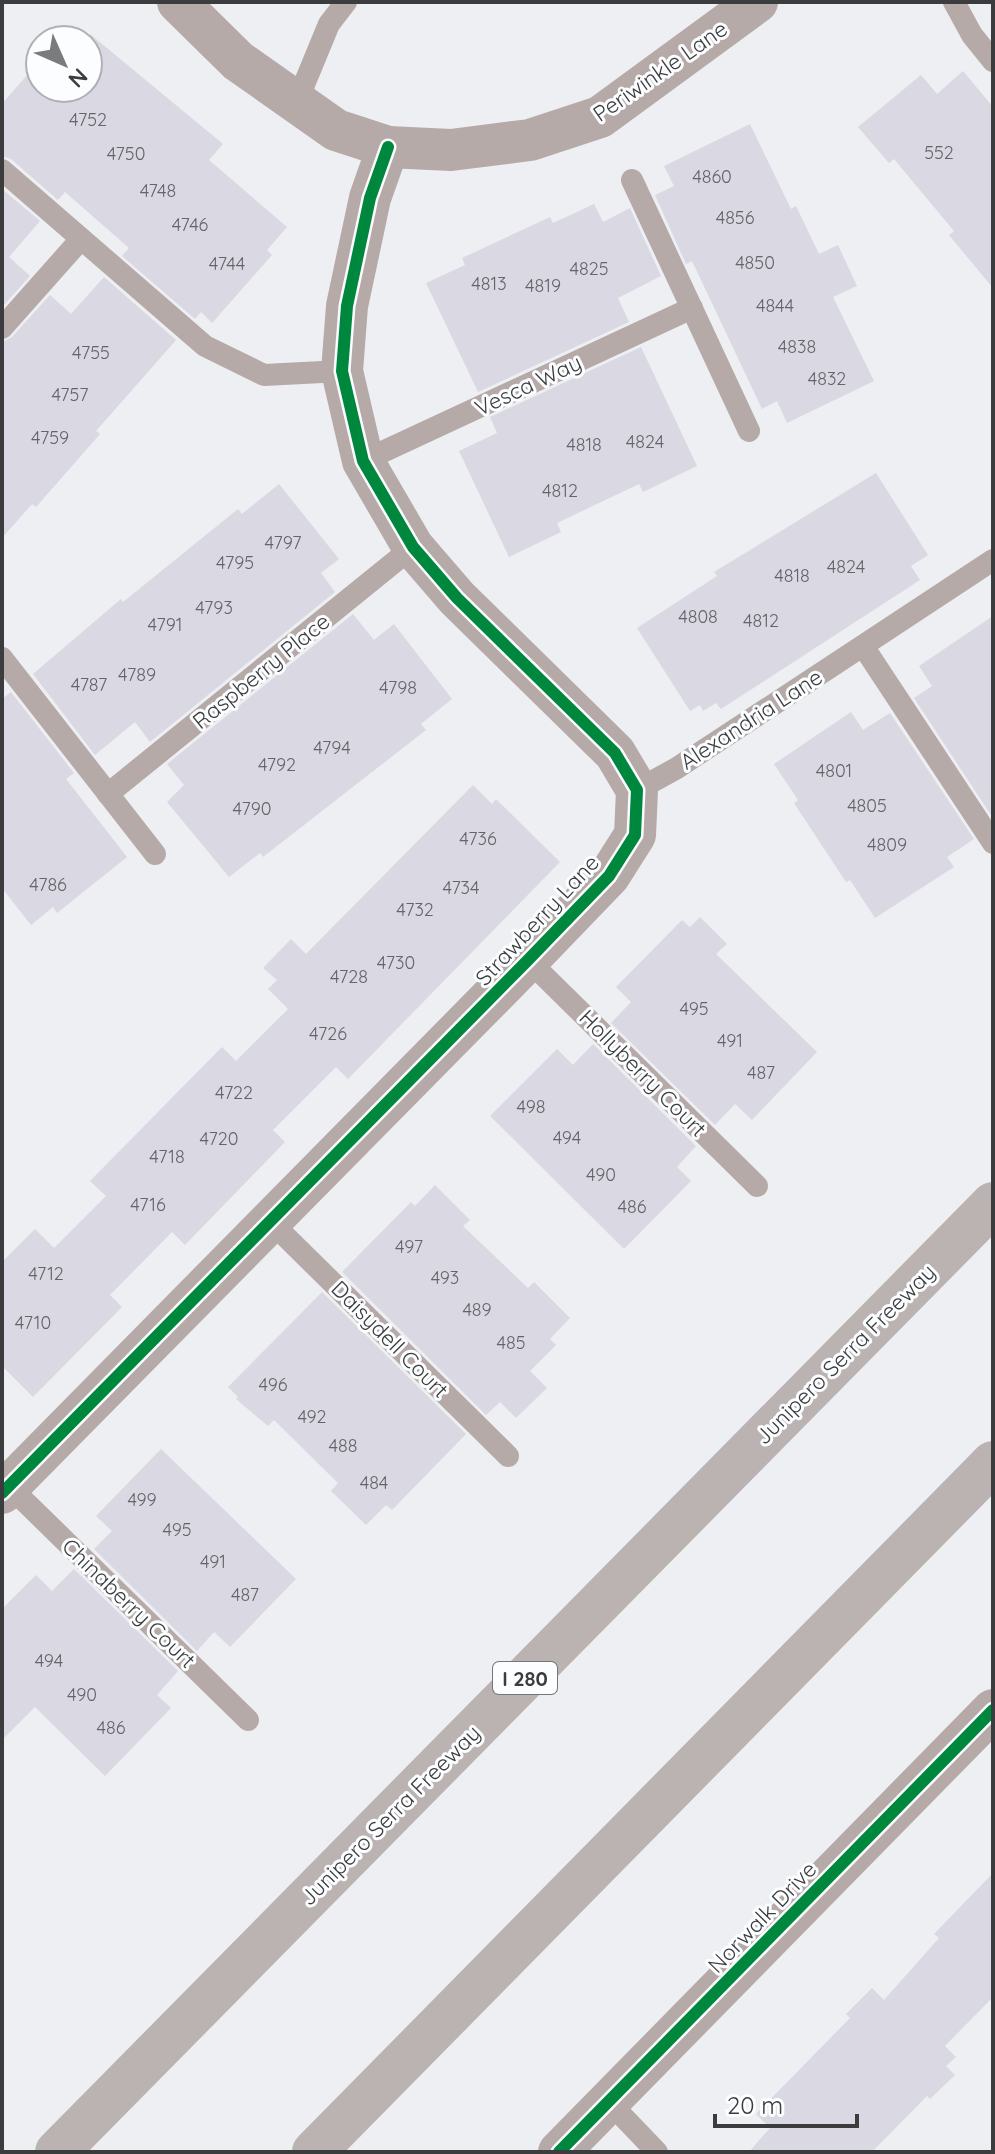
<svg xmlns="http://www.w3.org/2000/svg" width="995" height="2154" viewBox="0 0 995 2154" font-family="Quicksand,sans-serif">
	<rect width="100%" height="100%" fill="#edeff2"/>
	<g fill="#dad8e2">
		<polygon points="90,34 223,144 209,160 287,227 267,250 272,255 212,323 201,312 195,319 122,256 129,248 65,192 58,200 11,159 2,156 2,104 40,60 40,88 88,88 88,40 85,40"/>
		<polygon points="963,71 993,107 993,288 949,235 954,231 894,159 889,163 858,127 921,75 937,94"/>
		<polygon points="750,124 791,209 796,206 819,254 838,245 857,286 833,297 874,381 787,423 777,401 762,409 692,261 686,264 655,195 674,186 664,166"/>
		<polygon points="2,189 40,221 9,257 30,276 2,307"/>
		<polygon points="594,204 603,222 630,208 661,276 618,298 629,322 478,392 426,283 465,265 462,258 550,217 553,223"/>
		<polygon points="104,277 176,340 96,431 100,434 36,507 32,504 2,538 2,342 12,337 50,295 71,314"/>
		<polygon points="641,347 697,466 643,492 639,484 557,523 561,532 509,557 459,451 497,433 490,417"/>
		<polygon points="876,473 928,555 911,566 920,580 721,709 716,703 703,711 700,705 690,711 637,628 717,576 714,572"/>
		<polygon points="279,484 339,559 321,573 335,592 150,742 135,722 95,755 33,674 121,599 123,602 238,509 242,514"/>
		<polygon points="353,614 374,640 394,624 452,699 421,724 426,730 263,857 260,853 229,877 167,802 184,785 167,764"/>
		<polygon points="993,616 993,818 914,698 932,686 919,666"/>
		<polygon points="11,692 74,773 66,779 127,857 57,913 53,907 31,925 2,888 2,699"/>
		<polygon points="851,712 863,730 890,713 974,839 947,857 954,867 875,918 850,880 846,882 794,803 798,800 774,764"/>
		<polygon points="473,785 492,804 496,799 560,862 348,1079 336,1067 273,1130 285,1142 185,1245 172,1232 110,1295 122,1307 33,1397 2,1366 2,1262 35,1229 54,1248 106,1196 90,1181 222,1047 236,1061 288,1009 268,989 277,980 263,968 291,939 306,954"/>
		<polygon points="700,917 727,944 716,954 817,1052 752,1120 735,1104 715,1125 611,1023 631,1002 616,987 682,920 690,927"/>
		<polygon points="593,1044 696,1146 677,1167 691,1181 624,1249 490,1116 557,1049 573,1065"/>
		<polygon points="435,1185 470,1220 463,1226 528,1288 534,1282 570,1318 550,1339 556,1345 530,1371 547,1388 516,1418 500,1402 486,1415 342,1272 411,1202 415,1206"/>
		<polygon points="322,1292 466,1434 392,1510 386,1505 366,1525 331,1491 338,1483 274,1420 268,1426 236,1399 238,1397 228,1387"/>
		<polygon points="161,1449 296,1579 230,1647 214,1632 197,1651 94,1549 112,1531 96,1516"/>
		<polygon points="74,1569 178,1671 157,1695 171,1708 105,1776 35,1707 2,1740 2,1609 36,1575 52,1591"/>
		<polygon points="993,1873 993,1997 945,2046 956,2057 946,2066 955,2075 930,2099 927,2096 872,2152 749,2152 770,2128 756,2114 850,2018 846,2014 872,1988 884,2000 939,1938 934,1934"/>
	</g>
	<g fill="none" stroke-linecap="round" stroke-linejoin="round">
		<g stroke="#b5aaa8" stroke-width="22">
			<polyline points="954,2 972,35 993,61"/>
			<polyline points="296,104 329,24 346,2"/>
			<polyline points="2,170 205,346 264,375 342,371"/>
			<polyline points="632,180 749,431"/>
			<polyline points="2,328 81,239"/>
			<polyline points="363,461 692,308"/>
			<polyline points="863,646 993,843"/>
			<polyline points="2,658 155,854"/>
			<polyline points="637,790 677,768 993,560"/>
			<polyline points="108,794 413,547"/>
			<polyline points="528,960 757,1186"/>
			<polyline points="271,1222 508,1456"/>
			<polyline points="9,1486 248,1720"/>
			<polyline points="609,2102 657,2152"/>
		</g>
		<g stroke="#b5aaa8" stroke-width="42">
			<polyline points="178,2 238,61 336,130 388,147 451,150 530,140 600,117 757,2"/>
			<polyline points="2,1493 528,960 609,876 635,835 637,790 615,753 457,598 413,547 363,461 342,371 347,306 370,198 388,147"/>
			<polyline points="559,2152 993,1710"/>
		</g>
		<g stroke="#bab3b1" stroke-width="44">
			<polyline points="57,2152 993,1204"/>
			<polyline points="314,2152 993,1463"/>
		</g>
		<defs>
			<g id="cycleway">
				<polyline points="2,1493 528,960 609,876 635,835 637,790 615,753 457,598 413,547 363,461 342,371 347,306 370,198 388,147"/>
				<polyline points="559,2152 993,1710"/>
			</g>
		</defs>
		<use href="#cycleway" stroke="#fbfdff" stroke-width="17"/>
		<use href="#cycleway" stroke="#00873e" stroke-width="12"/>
	</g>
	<g text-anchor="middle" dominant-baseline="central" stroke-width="6" stroke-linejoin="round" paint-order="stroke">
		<g font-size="18" fill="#646469">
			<text x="88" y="119">4752</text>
			<text x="939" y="152">552</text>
			<text x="126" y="153">4750</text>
			<text x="712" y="176">4860</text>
			<text x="158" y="190">4748</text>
			<text x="735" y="217">4856</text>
			<text x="190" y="224">4746</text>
			<text x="755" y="262">4850</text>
			<text x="227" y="263">4744</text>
			<text x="589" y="268">4825</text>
			<text x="489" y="283">4813</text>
			<text x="543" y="285">4819</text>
			<text x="775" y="305">4844</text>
			<text x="797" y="346">4838</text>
			<text x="91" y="352">4755</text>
			<text x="827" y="378">4832</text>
			<text x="70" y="394">4757</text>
			<text x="50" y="437">4759</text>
			<text x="645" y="441">4824</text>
			<text x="584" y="444">4818</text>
			<text x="560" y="490">4812</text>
			<text x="283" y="542">4797</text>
			<text x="235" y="562">4795</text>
			<text x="846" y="566">4824</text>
			<text x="792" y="575">4818</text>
			<text x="214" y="607">4793</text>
			<text x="698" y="616">4808</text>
			<text x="761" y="620">4812</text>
			<text x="165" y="624">4791</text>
			<text x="137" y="674">4789</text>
			<text x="89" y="684">4787</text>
			<text x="398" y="687">4798</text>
			<text x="332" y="747">4794</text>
			<text x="277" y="764">4792</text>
			<text x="834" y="770">4801</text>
			<text x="867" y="805">4805</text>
			<text x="252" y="808">4790</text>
			<text x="478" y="838">4736</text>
			<text x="887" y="844">4809</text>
			<text x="48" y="884">4786</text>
			<text x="461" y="887">4734</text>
			<text x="415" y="909">4732</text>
			<text x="396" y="962">4730</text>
			<text x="349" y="976">4728</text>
			<text x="694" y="1008">495</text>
			<text x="328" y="1033">4726</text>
			<text x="730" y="1040">491</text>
			<text x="761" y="1072">487</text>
			<text x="234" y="1092">4722</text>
			<text x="531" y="1106">498</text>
			<text x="567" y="1137">494</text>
			<text x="219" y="1138">4720</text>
			<text x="167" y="1156">4718</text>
			<text x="601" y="1174">490</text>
			<text x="148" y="1204">4716</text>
			<text x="632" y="1206">486</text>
			<text x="409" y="1246">497</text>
			<text x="46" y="1273">4712</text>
			<text x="445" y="1277">493</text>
			<text x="477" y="1309">489</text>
			<text x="33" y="1322">4710</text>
			<text x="511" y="1342">485</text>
			<text x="273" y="1384">496</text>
			<text x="312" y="1416">492</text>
			<text x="343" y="1445">488</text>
			<text x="374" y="1482">484</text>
			<text x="142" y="1499">499</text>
			<text x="177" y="1529">495</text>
			<text x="213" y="1561">491</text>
			<text x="245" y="1594">487</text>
			<text x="49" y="1660">494</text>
			<text x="82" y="1694">490</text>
			<text x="111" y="1727">486</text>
		</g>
		<rect fill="#fbfdff" stroke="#757678" stroke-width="2" x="493" y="1662" width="64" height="32" rx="6"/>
		<g font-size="20" font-weight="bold" fill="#3b3c3e">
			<text x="525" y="1678">I 280</text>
		</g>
		<g font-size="22" fill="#3b3c3e" stroke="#fbfdff">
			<text transform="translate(660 71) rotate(-35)">Periwinkle Lane</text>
			<text transform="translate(528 385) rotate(-25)">Vesca Way</text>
			<text transform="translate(261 671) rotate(-39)">Raspberry Place</text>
			<text transform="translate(751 719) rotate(-33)">Alexandria Lane</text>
			<text transform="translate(537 920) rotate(-47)">Strawberry Lane</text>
			<text transform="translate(643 1073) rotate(45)">Hollyberry Court</text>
			<text transform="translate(390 1339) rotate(45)">Daisydell Court</text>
			<text transform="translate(845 1354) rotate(-45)">Junipero Serra Freeway</text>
			<text transform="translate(129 1603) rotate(44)">Chinaberry Court</text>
			<text transform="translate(390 1815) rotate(-45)">Junipero Serra Freeway</text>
			<text transform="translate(762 1917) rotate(-46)">Norwalk Drive</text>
		</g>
	</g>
	<rect width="995" height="2154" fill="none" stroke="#3b3c3e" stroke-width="8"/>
	<g transform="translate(64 64) rotate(135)"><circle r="38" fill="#fbfdff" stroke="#aeb0b2" stroke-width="2"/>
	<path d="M0-6L14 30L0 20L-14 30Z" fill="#797b7d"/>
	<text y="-12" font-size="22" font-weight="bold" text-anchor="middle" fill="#3b3c3e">N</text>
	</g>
	<path d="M715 2114v12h142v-12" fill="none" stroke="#3b3c3e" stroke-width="4"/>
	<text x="727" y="2114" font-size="24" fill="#3b3c3e" stroke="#fbfdff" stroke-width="6" paint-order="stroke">20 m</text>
</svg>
